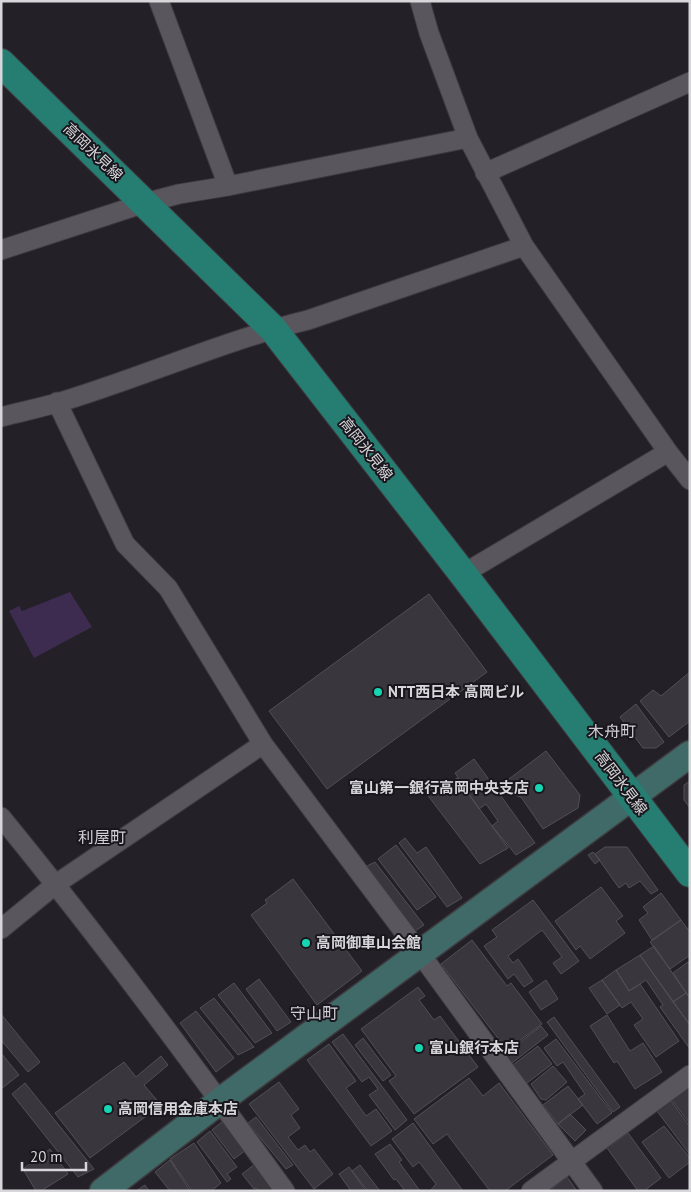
<svg xmlns="http://www.w3.org/2000/svg" width="691" height="1192" font-family="'PT Sans','Noto Sans JP',sans-serif">
  <style>
    .green { fill: #3d2c50 }
    .building { fill: #39363d; stroke: #524f57 }
    .lines { fill: none; stroke-linecap: round; stroke-linejoin: round }
    .street-casing { stroke: #3d3b40; stroke-width: 21 }
    .secondary-casing { stroke: #3d3b40; stroke-width: 29 }
    .primary-casing { stroke: #3d3b40; stroke-width: 30 }
    .street { stroke: #5a565e; stroke-width: 19 }
    .secondary { stroke: #406a68; stroke-width: 26 }
    .primary { stroke: #267e72; stroke-width: 28 }
    .poi-dot { fill: #17d5b2; stroke: #19171d; stroke-width: 2 }
    .labels { text-anchor: middle; stroke-width: 4; stroke-linejoin: round; paint-order: stroke }
    .street-label { font-size: 15px; fill: #d7d6da; stroke: #19171d }
    .poi-label { font-size: 15px; font-weight: bold; fill: #d7d6da; stroke: #19171d; text-anchor: start }
    .neighbourhood-label { font-size: 16px; fill: #d1cdd6; stroke: #19171d }
  </style>
  <rect width="100%" height="100%" fill="#232027"/>
  <path class="green" d="M70 592 92 627 34 658 9 611 19 606 22 611Z"/>
  <path class="building" d="M429 594 487 672 327 789 269 711Z
    M690 672V721L669 737 640 701 653 690 661 696Z
    M636 704 664 742 656 748H643L620 717Z
    M546 751 580 795 578 808 543 829 521 797 514 795 511 791 507 793 501 785Z
    M474 759 535 843 516 855 492 826 498 821 486 804 479 809 455 773Z
    M457 778 508 848 480 864 426 793 445 779 449 784Z
    M690 781V808L684 800V785Z
    M405 838 417 853 426 847 462 898 447 907 399 843Z
    M396 845 436 897 417 910 378 859Z
    M605 847H627L658 890 651 894 640 881 629 888 626 883 619 888 595 854Z
    M593 852 600 860 595 864 588 855Z
    M375 862 424 925 415 931 367 866Z
    M293 879 362 971 317 1005 251 915 267 903 265 900Z
    M601 887 623 916 616 921 625 933 590 959 580 946 576 950 555 921Z
    M661 893 681 920 652 940 639 920 648 913 643 907Z
    M533 900 579 961 561 974 553 963 562 957 542 930 508 956 513 963 518 959 533 981 524 987 514 974 508 979 484 946 497 937 492 930Z
    M681 920 690 932V955L670 969 650 942Z
    M472 940 507 986 511 983 542 1024 507 1050 441 964Z
    M654 946 686 993 673 1002 640 955Z
    M640 955 690 1025V1049L660 1007 663 1005 646 980 629 991 616 970Z
    M688 962 690 965V998L673 973Z
    M616 970 629 991 640 984 679 1041 656 1057 634 1025 643 1019 631 1002 622 1008 602 980Z
    M259 979 291 1022 277 1031 246 989Z
    M546 980 558 999 541 1010 529 992Z
    M602 980 620 1005 607 1014 589 988Z
    M234 983 272 1033 255 1043 218 995Z
    M418 987 425 996 419 1000 434 1020 440 1016 478 1067 414 1114 389 1081 396 1076 361 1029Z
    M686 993 690 998V1025L673 1002Z
    M214 998 254 1047 238 1055 200 1008Z
    M196 1011 234 1058 216 1072 180 1023Z
    M1 1014 40 1062 28 1072 1 1040Z
    M607 1015 630 1051 643 1043 662 1072 635 1089 617 1061 614 1063 590 1026Z
    M554 1017 620 1107 613 1112 547 1022Z
    M541 1026 548 1035 512 1063 505 1054Z
    M343 1034 407 1120 395 1130 369 1095 378 1089 369 1077 362 1082 332 1042Z
    M363 1038 391 1075 383 1081 355 1045Z
    M556 1039 612 1113 597 1124 578 1099 585 1094 563 1062 557 1066 544 1048Z
    M329 1044 356 1081 346 1088 366 1116 376 1109 392 1131 371 1146 307 1060Z
    M538 1046 552 1064 527 1083 513 1065Z
    M1 1053 19 1075 1 1089Z
    M161 1056 168 1065 144 1085 161 1105 90 1158 55 1113 124 1062 136 1077Z
    M553 1066 567 1082 546 1100 541 1099 531 1084Z
    M469 1078 483 1096 499 1083 553 1155 505 1191H490L447 1134 433 1144 414 1119Z
    M279 1082 299 1109 291 1115 300 1128 288 1137 298 1150 305 1145 310 1152 314 1149 333 1174 314 1189 249 1104Z
    M25 1083 94 1169 78 1177 12 1094Z
    M568 1086 583 1105 558 1124 543 1105Z
    M690 1087V1124L672 1100Z
    M671 1101 690 1127V1155L657 1111Z
    M570 1114 586 1130 575 1141 558 1124Z
    M256 1117 293 1165 286 1169 248 1123Z
    M224 1120 246 1150 234 1159 212 1130Z
    M413 1123 463 1191H430L436 1184 419 1162 413 1167 392 1139Z
    M664 1126 690 1158V1162L669 1178 642 1142Z
    M210 1131 237 1167 227 1174 231 1179 227 1182 197 1142Z
    M628 1133 661 1178 644 1191H638L607 1148Z
    M194 1143 221 1183 211 1191H192L170 1159Z
    M390 1144 402 1160 399 1162 420 1191H405L396 1179 394 1180 375 1154Z
    M50 1149 68 1174 41 1191H36L23 1169Z
    M170 1160 190 1191H170L155 1172Z
    M255 1164 275 1191H258L256 1188 254 1189 242 1174Z
    M360 1165 380 1191H368L352 1171Z
    M349 1167 366 1191H351L339 1174Z
    M567 1177 577 1191H549Z
    M145 1185 149 1191H136Z"/>
  <g class="lines">
    <defs>
      <path id="street" d="M159 1 228 186
        M420 1 429 33 468 138 524 246 668 452 690 480
        M485 173 690 82
        M1 250 145 203 179 194 228 186 468 138
        M57 402 125 544 168 588 263 744 419 952 593 1191
        M1 417C20 412 39 408 57 403 141 378 222 341 308 320L524 246
        M463 574 668 452
        M1 817C100 938 193 1064 285 1191
        M1 929 56 884 263 744
        M531 1191 690 1075"/>
      <path id="secondary" d="M103 1191 220 1101 690 754"/>
      <path id="primary" d="M1 63 273 329 463 574 690 873"/>
    </defs>
    <use href="#street" class="street-casing"/>
    <use href="#secondary" class="secondary-casing"/>
    <use href="#primary" class="primary-casing"/>
    <use href="#street" class="street"/>
    <use href="#secondary" class="secondary"/>
    <use href="#primary" class="primary"/>
  </g>
  <g class="poi-dot">
    <circle cx="378" cy="692" r="5"/>
    <circle cx="539" cy="788" r="5"/>
    <circle cx="306" cy="943" r="5"/>
    <circle cx="419" cy="1048" r="5"/>
    <circle cx="108" cy="1109" r="5"/>
  </g>
  <g class="labels">
    <g class="street-label">
      <text transform="translate(93 152) rotate(44)" y="5">高岡氷見線</text>
      <text transform="translate(366 449) rotate(52)" y="5">高岡氷見線</text>
      <text transform="translate(621 783) rotate(53)" y="5">高岡氷見線</text>
    </g>
    <g class="poi-label">
      <text x="388" y="697">NTT西日本 高岡ビル</text>
      <text x="529" y="793" text-anchor="end">富山第一銀行高岡中央支店</text>
      <text x="316" y="948">高岡御車山会館</text>
      <text x="429" y="1053">富山銀行本店</text>
      <text x="118" y="1114">高岡信用金庫本店</text>
    </g>
    <g class="neighbourhood-label">
      <text x="612" y="737">木舟町</text>
      <text x="102" y="843">利屋町</text>
      <text x="314" y="1019">守山町</text>
    </g>
  </g>
  <rect width="691" height="1192" fill="none" stroke="#d7d6da" stroke-width="5"/>
  <path d="M22 1162v8h64v-8" fill="none" stroke="#d7d6da" stroke-width="2.5"/>
  <text x="30" y="1162" font-size="15" fill="#d7d6da" stroke="#19171d" stroke-width="4" paint-order="stroke">20 m</text>
</svg>
